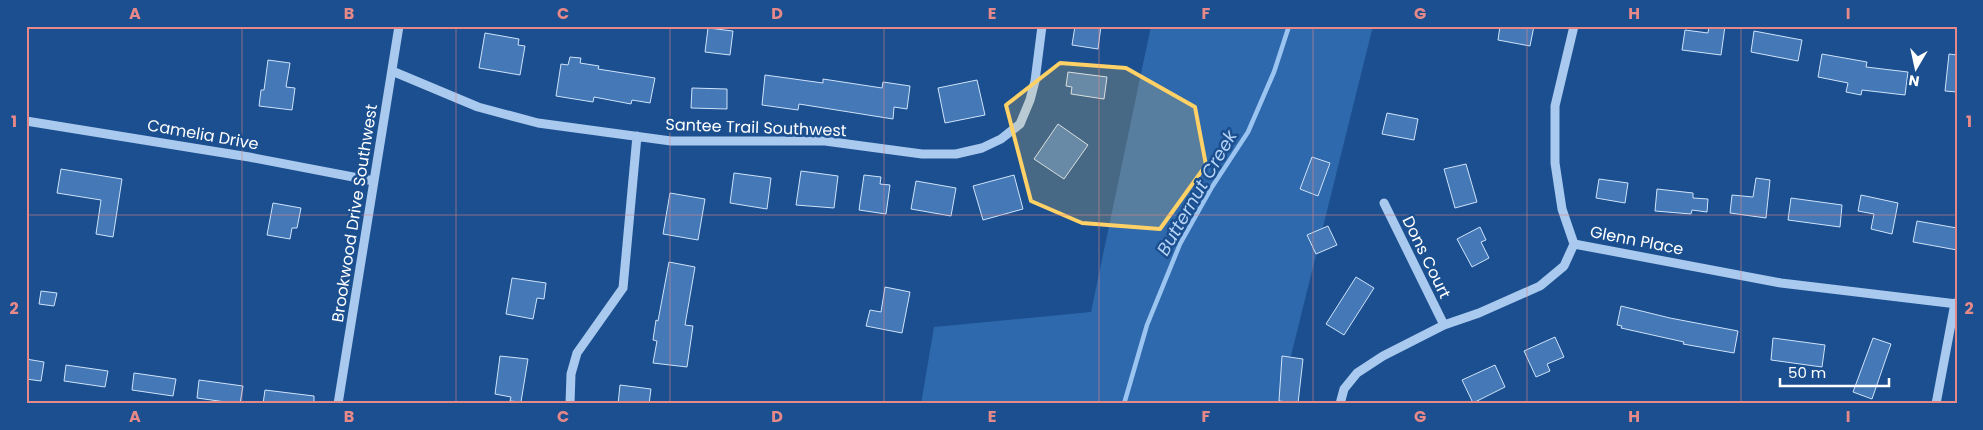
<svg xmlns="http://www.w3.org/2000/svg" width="1983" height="430" font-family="Poppins,sans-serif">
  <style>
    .green { fill: #2e69ad }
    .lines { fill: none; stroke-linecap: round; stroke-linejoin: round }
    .stream { stroke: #9cc4f0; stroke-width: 4.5 }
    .building { fill: #4478b7; stroke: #cfe3fa }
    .minor { stroke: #a9c9ee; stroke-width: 9 }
    .marked { fill: #ffd166; fill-opacity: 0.2; stroke: #ffd166; stroke-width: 4; stroke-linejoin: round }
    .grid { fill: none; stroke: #e88989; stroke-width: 1; stroke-opacity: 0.55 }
    .labels { text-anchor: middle; stroke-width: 5; stroke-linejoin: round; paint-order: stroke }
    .street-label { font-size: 16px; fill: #fff; stroke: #1b4f8f }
    .water-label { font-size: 18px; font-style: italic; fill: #b5d3f5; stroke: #1b4f8f }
    .neatline { fill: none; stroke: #e88989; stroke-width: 2 }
    .grid-label { font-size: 16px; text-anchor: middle; font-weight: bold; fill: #e88989 }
  </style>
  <rect width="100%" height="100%" fill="#1b4f8f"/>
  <path class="green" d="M1151 26H1373L1279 404H921L934 327 1091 312Z"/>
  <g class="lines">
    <path class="stream" d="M1124 404 1147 325 1180 244 1212 187 1248 132 1274 72 1289 26"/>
  </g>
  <path class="building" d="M1075 26H1101L1098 49 1072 45Z
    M1500 26H1534L1530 46 1498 40Z
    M1709 26H1725L1721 55 1682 50 1685 30 1708 33Z
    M708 28 733 31 730 55 705 52Z
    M1754 31 1802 40 1798 61 1751 52Z
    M485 33 519 39 518 45 525 46 520 75 479 68Z
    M1822 54 1867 62 1866 67 1908 72 1905 95 1862 90 1861 95 1846 92 1848 83 1818 77Z
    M1949 54 1957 55V92L1945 91Z
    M570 57 581 58 580 63 599 66 598 69 655 78 650 103 632 100 631 104 594 97 593 102 556 96 561 64 568 65Z
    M268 60 290 63 286 87 295 88 292 110 259 106 261 90H264Z
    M1068 72 1107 77 1104 99 1071 94 1072 87 1066 86Z
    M765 75 823 83V79L882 88 883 82 910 86 907 109 894 107 893 119 799 104 798 110 762 105Z
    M977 80 985 115 945 123 938 88Z
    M692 88 727 89V109L691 108Z
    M1387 113 1418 119 1414 140 1382 134Z
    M1058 124 1088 145 1064 179 1034 159Z
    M1312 157 1330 163 1318 196 1300 189Z
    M1466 164 1477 202 1455 208 1444 169Z
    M61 169 122 179 113 237 96 234 101 200 57 193Z
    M801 171 838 176 834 208 796 205Z
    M734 173 771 178 767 209 730 203Z
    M864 175 881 177 880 184 890 185 886 214 859 210Z
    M1014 175 1023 209 983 220 973 186Z
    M1756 178 1770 180 1766 218 1730 213 1732 195 1753 197Z
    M1599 179 1628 183 1625 203 1596 198Z
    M916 181 956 188 951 216 911 209Z
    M1657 189 1693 193V198L1708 199 1707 212 1692 210 1691 214 1655 211Z
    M670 193 705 199 698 240 663 234Z
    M1861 195 1898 203 1892 234 1871 229 1874 214 1858 211Z
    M1791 198 1842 205 1840 227 1788 220Z
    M273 203 301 208 297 228H292L290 239 267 235Z
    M1917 221 1957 228V250L1913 242Z
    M1328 226 1337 245 1316 254 1307 235Z
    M1480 227 1486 240 1481 242 1489 258 1472 267 1457 239Z
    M669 262 695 267 685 325 693 326 687 367 653 363 657 341 653 340 656 320 658 321Z
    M1356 277 1374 288 1344 335 1326 324Z
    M512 278 546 283 544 299 537 298 533 319 506 314Z
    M885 287 910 292 902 333 866 326 870 310 881 312Z
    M41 291 57 293 54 306 39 304Z
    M1621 306 1670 318 1738 331 1734 353 1683 344 1684 342 1621 328 1622 326 1617 325Z
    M1555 337 1564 357 1547 364 1550 371 1536 377 1524 351Z
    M1773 338 1825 345 1822 367 1771 360Z
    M1873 338 1891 344 1872 399 1853 392Z
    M500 356 528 359 521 402 510 401 511 397 495 394Z
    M1282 356 1303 359 1298 403 1279 401Z
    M26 359 44 362 41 381 26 379Z
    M66 365 108 371 105 387 64 381Z
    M1495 365 1505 387 1473 403 1462 380Z
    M134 373 176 379 173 396 132 390Z
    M199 380 243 386 240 404 197 398Z
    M620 385 651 389 649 404H618Z
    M265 390 314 396V404H263Z"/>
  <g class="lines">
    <path class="minor" d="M1574 26 1555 106V163L1562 209 1574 244
      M392 71 478 107 538 123 671 141H825L922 154H956L982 148 1001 139 1020 124 1030 100 1035 81 1042 26
      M26 121 249 157 374 181
      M1384 203 1444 325
      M1574 244 1781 283 1957 304
      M338 404 399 26
      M570 404 571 374 577 353 623 288 637 136
      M1340 404 1344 389 1357 373 1383 356 1444 325 1479 313 1540 286 1564 266 1574 244
      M1936 404 1955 303"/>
  </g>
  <path class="marked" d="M1060 63 1126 68 1195 107 1206 165 1160 229 1082 223 1031 201 1006 105Z"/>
  <path class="grid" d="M242 26V404M456 26V404M670 26V404M884 26V404M1099 26V404M1313 26V404M1527 26V404M1741 26V404M26 215H1957"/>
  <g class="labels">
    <g class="street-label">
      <text transform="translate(756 127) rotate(2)" y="6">Santee Trail Southwest</text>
      <text transform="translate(203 134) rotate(10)" y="6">Camelia Drive</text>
      <text transform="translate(354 213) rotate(-81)" y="6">Brookwood Drive Southwest</text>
      <text transform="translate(1637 240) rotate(11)" y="6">Glenn Place</text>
      <text transform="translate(1427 257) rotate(64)" y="6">Dons Court</text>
    </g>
    <g class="water-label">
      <text transform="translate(1197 193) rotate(-60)" y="6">Butternut Creek</text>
    </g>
  </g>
  <rect width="1983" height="430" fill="none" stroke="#1b4f8f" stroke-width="55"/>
  <g transform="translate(1916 68) rotate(189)" stroke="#1b4f8f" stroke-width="4" paint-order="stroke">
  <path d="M0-4L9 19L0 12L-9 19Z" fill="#ffffff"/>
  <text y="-8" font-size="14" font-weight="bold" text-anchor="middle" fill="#ffffff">N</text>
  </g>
  <path d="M1780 378v8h109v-8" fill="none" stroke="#ffffff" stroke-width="2.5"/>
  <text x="1788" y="378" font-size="15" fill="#ffffff" stroke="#1b4f8f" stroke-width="4" paint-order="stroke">50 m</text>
  <rect x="28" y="28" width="1928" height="374" class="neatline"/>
  <g class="grid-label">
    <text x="135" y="19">A</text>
    <text x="349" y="19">B</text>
    <text x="563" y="19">C</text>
    <text x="777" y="19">D</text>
    <text x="992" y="19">E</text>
    <text x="1206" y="19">F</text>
    <text x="1420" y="19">G</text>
    <text x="1634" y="19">H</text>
    <text x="1848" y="19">I</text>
    <text x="14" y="127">1</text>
    <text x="1969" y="127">1</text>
    <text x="14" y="314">2</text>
    <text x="1969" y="314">2</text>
    <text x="135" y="422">A</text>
    <text x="349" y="422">B</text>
    <text x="563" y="422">C</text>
    <text x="777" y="422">D</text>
    <text x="992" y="422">E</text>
    <text x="1206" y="422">F</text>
    <text x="1420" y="422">G</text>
    <text x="1634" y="422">H</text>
    <text x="1848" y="422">I</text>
  </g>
</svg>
